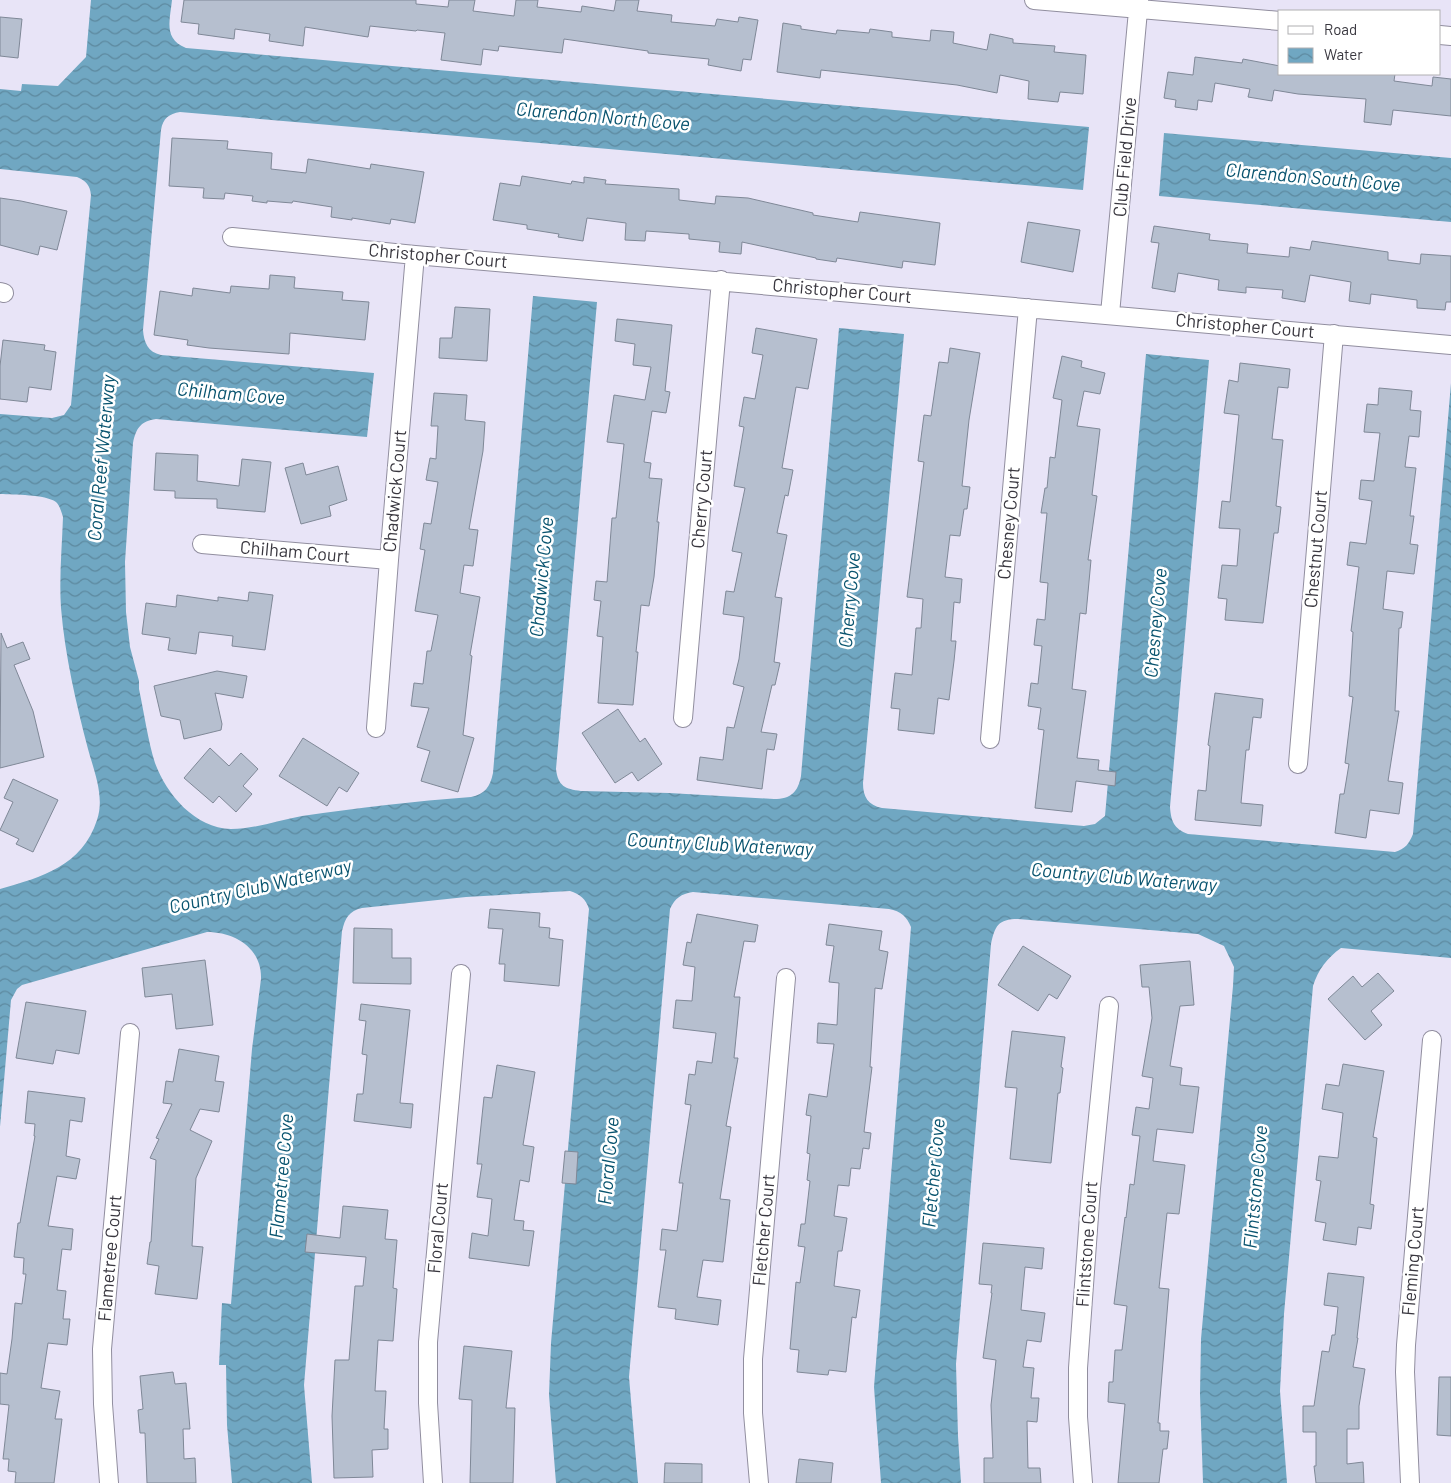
<svg xmlns="http://www.w3.org/2000/svg" width="1451" height="1483" font-family="Barlow,sans-serif">
  <style>
    .water { fill: url(#water-waves) }
    .building { fill: #b6bfcf; stroke: #7f8897 }
    .lines { fill: none; stroke-linecap: round; stroke-linejoin: round }
    .street-casing { stroke: #918e9f; stroke-width: 20 }
    .street { stroke: #fff; stroke-width: 18 }
    .labels { text-anchor: middle; stroke-width: 5; stroke-linejoin: round; paint-order: stroke }
    .street-label { font-size: 18px; fill: #39373f; stroke: #fff }
    .water-label { font-size: 19px; font-style: italic; fill: #09546f; stroke: #fff }
  </style>
  <defs>
    <pattern id="water-waves" width="16" height="10" patternUnits="userSpaceOnUse" patternTransform="scale(1.25)"><rect width="16" height="10" fill="#70a7c2"/><path d="M0 5q4-4 8 0t8 0" fill="none" stroke="#5d899f"/></pattern>
  </defs>
  <rect width="100%" height="100%" fill="#e8e4f7"/>
  <path class="water" d="M91 0H172C170 20 163 39 186 48L1089 127 1083 190 180 112C169 114 163 118 161 130L143 330C144 343 148 352 161 355L374 373 367 437 156 419C141 421 136 428 133 443L125 562 126 612 130 647 139 681V689C144 712 148 741 155 763 167 795 195 828 231 829 255 829 279 820 302 816 358 808 415 801 471 797 485 794 490 787 493 773L533 296 597 302 556 769C558 786 565 789 581 791L669 793 774 799C791 799 798 792 801 776L839 328 904 334 863 783C863 797 868 805 882 808L1084 826 1095 824 1105 816 1146 354 1209 360 1170 807C1171 821 1174 829 1188 834L1395 852C1405 849 1409 844 1413 834L1451 383V958L1341 948C1327 958 1318 970 1313 986L1284 1314 1280 1391 1287 1483H1203L1200 1394 1201 1339 1233 986 1234 967 1224 946 1198 934 1018 919C998 919 995 926 991 944L956 1364 958 1436 961 1483H881L874 1387 911 927C907 917 901 911 889 909L693 892C681 894 675 898 670 909L629 1377 638 1483H556L549 1395 551 1343 589 909C586 899 580 894 570 891L466 897 362 908C349 911 345 918 342 931L304 1385 312 1483H232L227 1425 226 1365H219L222 1303 231 1304 252 1049 261 979C262 948 235 932 207 932L22 985 17 989 11 1000 0 1127V889C42 877 82 866 97 820 105 797 94 771 88 749 76 703 65 656 61 608 59 578 62 547 63 517 61 511 60 506 56 502 45 494 14 495 0 494V414L52 418 64 415 71 405 91 195C90 185 86 181 77 177L0 169V89L21 91 22 84 58 86 86 57Z
    M1164 133 1451 158V222L1159 196Z"/>
  <path class="building" d="M184 0H416V4L448 7 449 0H475L473 11 514 16 516 0H538L537 7 581 12 582 6 614 11 616 0H639L637 11 672 15 671 22 715 26 717 19 738 22 739 17 758 20 751 60 743 59 741 71 708 65 709 59 648 53V51L564 39 562 53 499 46 498 51 483 49 481 65 441 60 445 33 417 30 416 31 370 26 368 37 305 27 303 46 269 41 270 34 235 29 234 39 198 34 199 24 181 22Z
    M0 17 22 19 18 58 0 56Z
    M783 23 801 26V29L836 34 837 30 869 33 870 29 892 32V37L930 41 931 30 954 32 953 43 987 50 990 34 1013 39V43L1055 46 1054 52 1086 55 1083 94 1060 92 1058 102 1028 99 1029 81 1000 75 997 93 957 85 821 70 820 78 777 72Z
    M1195 57 1242 63 1243 59 1280 66V74H1395L1394 81 1432 86 1433 77 1451 79V116L1393 110 1391 125 1364 122 1366 99 1298 94 1274 90 1272 101 1248 97 1250 89 1215 83 1212 102 1198 100 1197 110 1175 107 1176 100 1164 98 1168 72 1193 75Z
    M172 138 228 141 227 149 272 153 271 169 306 173 308 159 370 169 371 164 424 172 415 223 391 219 390 224 352 218V220L331 217 332 207 293 201 292 203 267 201V203L252 201 253 196 225 193 224 199 203 198 204 188 169 186Z
    M522 176 571 184 572 181 584 183V177L606 180 605 184 679 189V200L715 204 716 196 748 198 813 213V215L858 222 860 212 940 223 935 265 903 261 902 268 837 258 836 262 816 259V258L742 242 741 254 719 252 720 242 689 239V234L646 231 645 241 625 240 626 223 587 218 583 241 558 237 559 234 527 229V225L493 220 500 183 520 186Z
    M0 198 21 201 67 211 57 250 40 246 38 255 0 245Z
    M1028 222 1080 230 1073 272 1021 262Z
    M1154 226 1210 234 1209 240 1248 244 1247 253 1289 257 1290 247 1310 250 1312 241 1388 252V260L1420 264 1421 254 1451 256V302H1446L1445 310 1417 308V300L1371 294 1370 304 1349 301 1351 282 1310 275 1305 302 1282 298 1283 290 1246 287V293L1218 290 1219 280 1178 273 1175 292 1152 288 1159 243 1151 242Z
    M270 275 295 277 294 288 343 292 342 300 369 302 365 340 290 333 289 354 209 348 187 345 188 340 154 335 160 291 192 296 193 288 230 293 231 286 269 289Z
    M455 307 490 309 487 361 439 358 440 338H452Z
    M617 319 672 325 665 391 670 392 666 413 652 411 644 462 651 463 649 478 662 479 657 522H659L654 577 649 606 641 605 636 652H638L633 705 598 703 603 637 597 636 601 601 594 600 596 581 607 582 612 518H616L624 444 607 442 614 395 645 400 651 367 633 365 635 344 615 341Z
    M756 328 817 339 808 389 796 387 782 468 793 470 788 496 785 495 777 533 787 535 775 597 782 598 774 662 780 663 775 685H772L761 732 777 734 774 750 767 749 762 789 697 780 700 757 723 760 727 727 734 728 744 687 733 684 739 659 744 617 723 614 726 591 734 592 742 553 732 551 745 488 734 486 744 427 739 426 744 397 755 399 763 355 752 353Z
    M3 340 45 345 44 350 56 352 51 390 29 387 27 402 0 399V366Z
    M950 348 980 353 969 420 962 486 970 487 967 509H964L960 536 950 535 945 577 962 579 960 603 954 602 951 641H956L954 661 949 700 938 698 934 734 898 730 900 709 891 708 895 673 912 675 916 628H921L923 599 907 597 924 462 918 461 924 415 931 416 939 362 948 363Z
    M1062 356 1082 361 1081 367 1105 373 1100 394 1084 391 1077 426 1100 429 1092 495 1097 496 1088 560H1091L1086 614 1080 613 1072 689 1086 691 1077 758 1099 760 1098 770 1116 772 1115 786 1076 781 1072 812 1035 808 1044 730 1038 729 1041 708 1028 706 1031 683 1038 684 1042 646 1034 645 1037 619 1045 620 1048 583 1040 582 1047 513H1041L1045 488H1047L1050 457 1055 458 1062 400 1053 398Z
    M1240 363 1290 369 1288 388 1278 387 1272 439 1283 440 1276 506 1281 507 1278 533H1274L1263 623 1225 620 1227 599 1218 598 1222 565 1237 566 1240 529 1219 528 1222 501 1230 502 1239 415 1224 413 1229 380 1238 382Z
    M1379 388 1412 391 1410 410 1421 411 1419 437 1409 436 1405 467 1416 468 1410 516H1414L1410 544 1418 545 1414 574 1387 571 1383 609 1403 612 1401 628H1399L1395 711H1399L1388 781 1403 783 1399 814 1370 810 1366 838 1335 833 1340 794H1344L1349 764 1345 763 1353 697 1349 696 1353 632 1351 631 1359 567 1347 565 1350 542 1366 544 1372 501 1359 499 1361 480 1374 481 1380 433 1364 432 1367 404 1378 405Z
    M434 393 467 395 465 420 485 422 483 451 469 529 478 530 473 566 464 565 460 593 480 597 470 655 472 656 463 735 474 738 458 792 421 781 430 751 417 747 429 708 411 706 414 683 423 684 427 651H431L438 615 415 611 425 550 420 549 424 523 431 524 438 482 426 480 430 458 436 459 438 426H431Z
    M156 453 198 455 197 481 239 486 242 459 271 462 265 512 217 508V499L175 498V491L154 490Z
    M303 463 306 475 338 466 347 500 329 506 331 516 301 524 285 468Z
    M249 592 273 595 265 650 232 646 233 636 199 632 196 654 168 650 170 638 142 634 146 603 176 607 177 595 218 601V597L248 601Z
    M1 633 7 648 23 642 30 659 14 665 33 711 44 757 0 768Z
    M217 671 247 676 243 698 215 693 222 724 221 730 184 739 180 720 161 716 154 686Z
    M1215 693 1263 699 1261 718 1253 717 1249 750H1246L1241 803 1263 805 1261 826 1195 820 1198 790 1206 791 1210 746 1208 745Z
    M618 709 640 742 645 738 662 764 638 781 632 772 615 783 582 733Z
    M303 738 359 773 347 792 339 787 327 806 279 776Z
    M210 748 229 766 241 753 258 769 243 786 252 794 236 812 219 796 213 803 184 778Z
    M13 779 58 800 33 852 16 844 19 839 0 830 13 802 4 798Z
    M490 909 540 913 539 927 550 928 549 938 563 940 559 986 504 981 505 964H499L503 929 488 928Z
    M697 914 758 925 755 942 744 941 734 997H740L734 1058H738L726 1126 731 1127 720 1199 730 1200 723 1262 703 1260 697 1297 721 1300 718 1325 675 1319 676 1309 658 1307 666 1250H660L662 1229 677 1231 683 1183H679L691 1105 685 1104 689 1074 695 1075 697 1061 712 1063 716 1033 673 1028 676 1000 692 1001 695 967 683 965 687 942 691 943Z
    M829 924 882 931 879 950 888 952 882 989 875 988 870 1067H872L864 1132 871 1133 869 1149 863 1148 860 1169 851 1168 849 1186 838 1185 834 1216 847 1218 842 1251H838L834 1286 860 1290 856 1318 852 1317 846 1372 829 1370 828 1375 797 1372 799 1350 790 1349 796 1282 800 1283 805 1247 798 1246 801 1224H805L810 1181 807 1180 810 1154 807 1153 811 1116 806 1115 809 1094 827 1097 834 1044 817 1043 818 1023 837 1025 839 983 829 982 834 946 826 945Z
    M354 928 392 929V958H411V984L353 983Z
    M1023 946 1071 976 1057 999 1049 994 1038 1011 998 985Z
    M205 960 213 1025 176 1029 172 994 145 997 142 968Z
    M1190 961 1194 1005 1180 1006 1170 1066 1182 1068 1180 1085 1199 1087 1193 1133 1157 1129 1153 1161 1185 1165 1179 1214 1167 1213 1159 1288 1169 1289 1158 1423H1160V1431H1169L1167 1449H1163L1159 1483H1118L1125 1404 1108 1402 1109 1382H1113L1115 1350H1122L1127 1306 1114 1304 1125 1217 1126 1218 1130 1184 1134 1185 1140 1136 1132 1135 1136 1107 1149 1109 1153 1078 1142 1076 1152 1018 1149 987H1142L1140 965Z
    M1378 973 1394 991 1371 1011 1382 1025 1365 1040 1328 999 1353 976 1362 987Z
    M26 1002 86 1011 79 1054 56 1050 53 1064 16 1058Z
    M361 1004 410 1010 400 1103 413 1104 411 1128 354 1121 357 1094H363L367 1055 362 1054 366 1021 359 1020Z
    M1012 1031 1065 1037 1061 1067 1063 1068 1060 1093H1058L1051 1163 1010 1159 1017 1088 1005 1087Z
    M179 1049 219 1056 215 1081 224 1082 219 1112 200 1109 190 1130 212 1141 196 1178 192 1246 203 1247 197 1299 155 1294 159 1266 147 1264 150 1242H151L156 1160 150 1158 159 1139 156 1138 172 1104 163 1103 166 1081 173 1082Z
    M1343 1064 1384 1071 1373 1137 1377 1138 1370 1204 1374 1205 1371 1229 1358 1227 1356 1245 1323 1240 1326 1223 1315 1221 1321 1181 1316 1180 1319 1156 1338 1158 1343 1113 1322 1109 1326 1084 1339 1086Z
    M497 1065 535 1072 523 1145 534 1147 529 1182 520 1180 514 1220 524 1221 523 1230 534 1231 529 1266 469 1258 472 1233 488 1236 492 1199 477 1197 482 1164H477L484 1097 492 1098Z
    M28 1091 85 1098 82 1122 70 1120 66 1156 80 1159 76 1179 57 1176 48 1226 73 1229 71 1250 62 1249 57 1290 66 1291 63 1319H70L67 1345 48 1343 41 1388 60 1391 55 1419H62L54 1483H15L16 1472 8 1471 9 1459H3L9 1405 0 1404V1373L7 1374 12 1339 15 1303 22 1304 26 1274H23L24 1258 14 1257 18 1223H20L35 1136H34L35 1124 25 1123Z
    M565 1151 578 1152 576 1184 562 1183Z
    M343 1206 388 1210 385 1239 397 1240 393 1288 397 1289 393 1341 378 1340 375 1391H386L384 1429H388V1449L372 1450 373 1477 334 1478 332 1416 335 1360H349L355 1286H363L366 1257 305 1252 307 1234 340 1238Z
    M983 1243 1044 1248 1042 1269 1025 1267 1021 1310 1045 1313 1041 1342 1027 1340 1023 1367 1034 1368 1031 1398H1039L1037 1422 1027 1421 1028 1468H1040L1041 1483H984V1458H993L991 1405 996 1360 983 1358 992 1293H991L992 1285 979 1284Z
    M1328 1273 1364 1277 1357 1338H1358L1353 1367 1365 1369 1359 1406V1429H1347V1464L1363 1462 1364 1483H1316L1314 1466H1316V1432H1303V1406H1314L1322 1351 1329 1352 1332 1335H1335L1338 1307 1324 1305Z
    M464 1346 512 1351 506 1408H515L513 1483H470L472 1400 459 1399Z
    M173 1372 175 1384 186 1383 190 1429H183L184 1459 195 1458 196 1483H147L145 1433H140L138 1410 143 1409 140 1376Z
    M1439 1377H1451V1436L1437 1435Z
    M799 1459 833 1463 831 1483H796Z
    M665 1463 702 1464V1483H664Z"/>
  <g class="lines">
    <defs>
      <path id="street" d="M1034 0 1280 21
        M1440 35 1451 36
        M232 237 415 255 1451 345
        M0 292 4 293
        M1110 314 1139 0
        M202 544 389 560
        M683 718 721 280
        M376 728 389 560 415 255
        M990 739 1028 308
        M1298 764 1334 334
        M109 1483 103 1404 102 1349 130 1033
        M433 1483 428 1403V1342L461 974
        M759 1483 753 1413V1359L786 978
        M1083 1483 1078 1417V1368L1091 1188 1109 1006
        M1410 1483 1405 1372 1406 1345 1432 1040"/>
    </defs>
    <use href="#street" class="street-casing"/>
    <use href="#street" class="street"/>
  </g>
  <g class="labels">
    <g class="street-label">
      <text transform="translate(1125 157) rotate(-85)" y="6">Club Field Drive</text>
      <text transform="translate(438 256) rotate(5)" y="6">Christopher Court</text>
      <text transform="translate(842 291) rotate(5)" y="6">Christopher Court</text>
      <text transform="translate(1245 326) rotate(5)" y="6">Christopher Court</text>
      <text transform="translate(395 491) rotate(-85)" y="6">Chadwick Court</text>
      <text transform="translate(702 499) rotate(-85)" y="6">Cherry Court</text>
      <text transform="translate(1009 523) rotate(-85)" y="6">Chesney Court</text>
      <text transform="translate(1316 549) rotate(-85)" y="6">Chestnut Court</text>
      <text transform="translate(295 552) rotate(5)" y="6">Chilham Court</text>
      <text transform="translate(438 1228) rotate(-85)" y="6">Floral Court</text>
      <text transform="translate(764 1230) rotate(-85)" y="6">Fletcher Court</text>
      <text transform="translate(1087 1244) rotate(-86)" y="6">Flintstone Court</text>
      <text transform="translate(110 1258) rotate(-85)" y="6">Flametree Court</text>
      <text transform="translate(1413 1261) rotate(-85)" y="6">Fleming Court</text>
    </g>
    <g class="water-label">
      <text transform="translate(603 116) rotate(5)" y="7">Clarendon North Cove</text>
      <text transform="translate(1313 177) rotate(5)" y="7">Clarendon South Cove</text>
      <text transform="translate(231 393) rotate(5)" y="7">Chilham Cove</text>
      <text transform="translate(101 458) rotate(-85)" y="7">Coral Reef Waterway</text>
      <text transform="translate(541 577) rotate(-85)" y="7">Chadwick Cove</text>
      <text transform="translate(849 600) rotate(-85)" y="7">Cherry Cove</text>
      <text transform="translate(1155 623) rotate(-85)" y="7">Chesney Cove</text>
      <text transform="translate(720 844) rotate(3)" y="7">Country Club Waterway</text>
      <text transform="translate(1124 877) rotate(5)" y="7">Country Club Waterway</text>
      <text transform="translate(260 886) rotate(-13)" y="7">Country Club Waterway</text>
      <text transform="translate(608 1161) rotate(-85)" y="7">Floral Cove</text>
      <text transform="translate(933 1173) rotate(-85)" y="7">Fletcher Cove</text>
      <text transform="translate(281 1176) rotate(-85)" y="7">Flametree Cove</text>
      <text transform="translate(1255 1187) rotate(-85)" y="7">Flintstone Cove</text>
    </g>
  </g>
  <rect x="1278" y="10" width="162" height="65" fill="#ffffff" stroke="#b0afb2"/>
  <rect x="1288" y="26" width="25" height="8" fill="#ffffff" stroke="#b0afb2"/>
  <text x="1324" y="35" font-size="15" fill="#39373f">Road</text>
  <rect x="1288" y="48" width="25" height="15" fill="url(#water-waves)" stroke="#b0afb2"/>
  <text x="1324" y="60" font-size="15" fill="#39373f">Water</text>
</svg>
